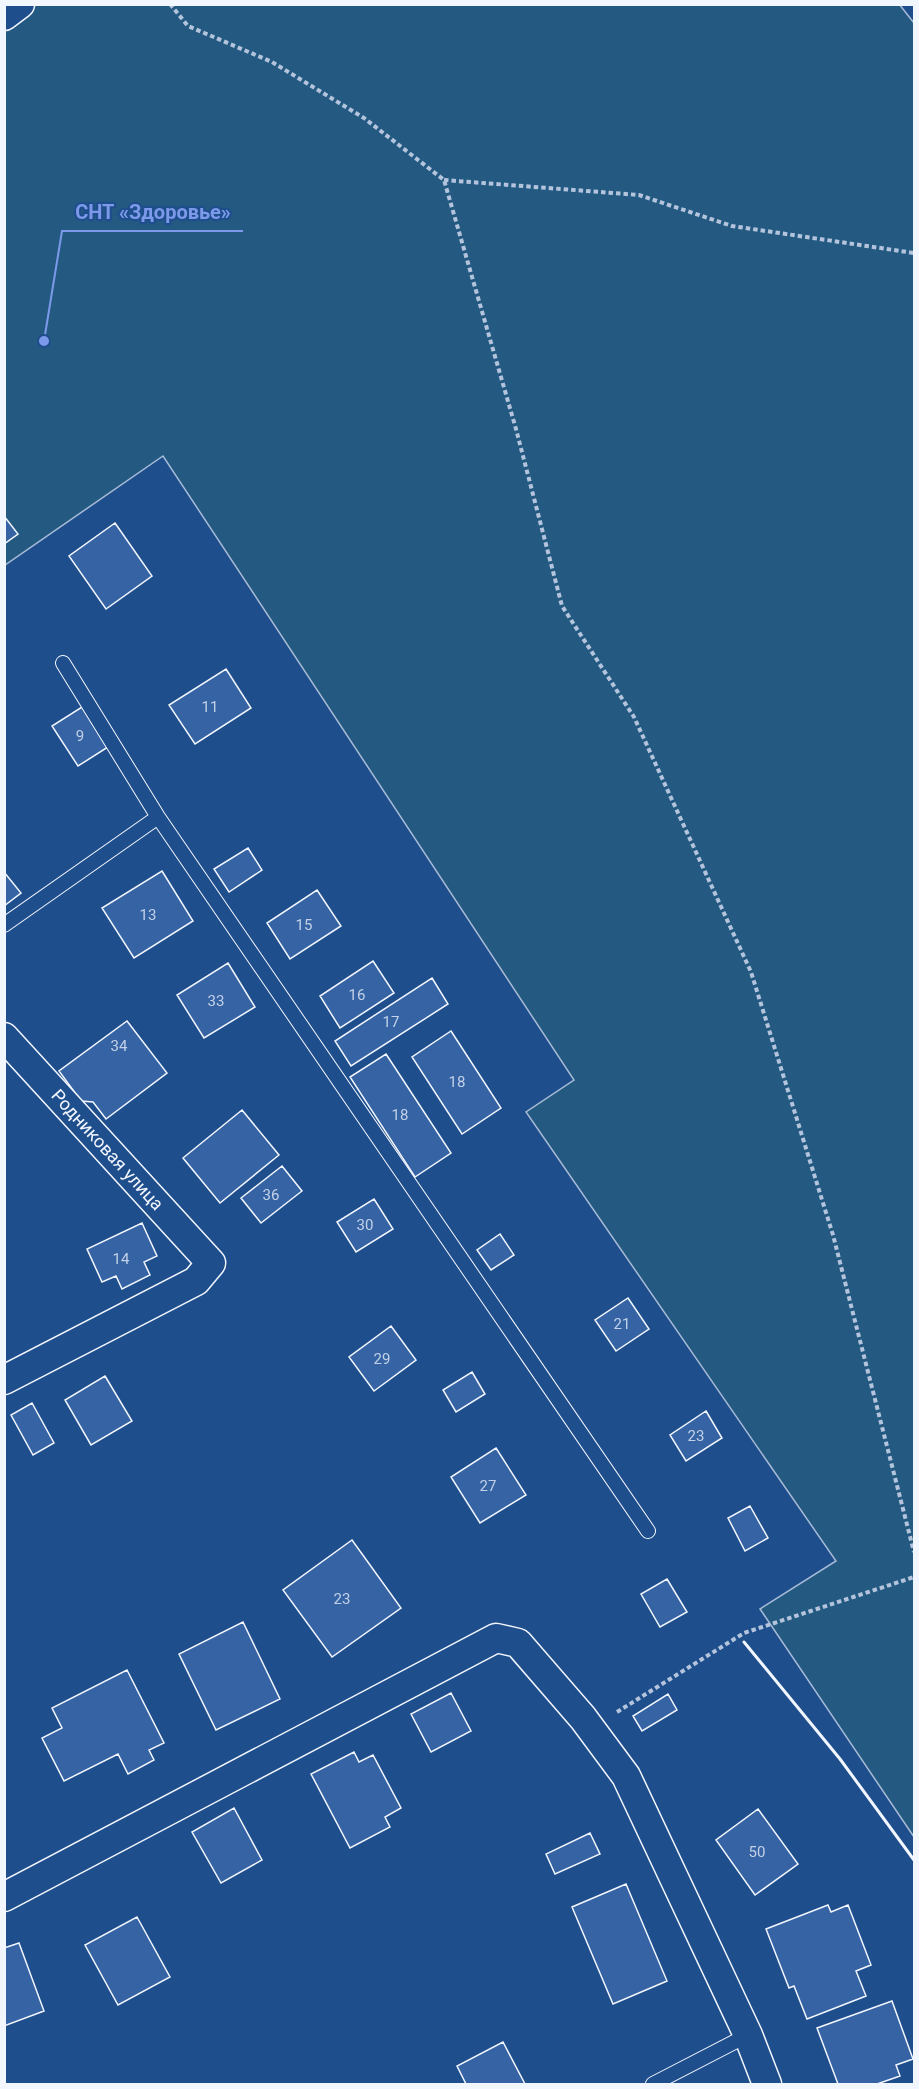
<svg xmlns="http://www.w3.org/2000/svg" width="919" height="2089" font-family="Roboto,sans-serif">
  <style>
    .green { fill: #245a82; stroke: #a8bbd7; stroke-width: 1.5 }
    .building { fill: #3563a3; stroke: #f2f6ff; stroke-width: 1.5 }
    .lines { fill: none; stroke-linecap: round; stroke-linejoin: round }
    .lane-casing { stroke: #f2f6ff; stroke-width: 16 }
    .street-casing { stroke: #f2f6ff; stroke-width: 31 }
    .path { stroke: #b3c4dc; stroke-width: 4; stroke-dasharray: 4.5 3; stroke-linecap: butt }
    .lane { stroke: #1f4e8c; stroke-width: 14 }
    .street { stroke: #1f4e8c; stroke-width: 28 }
    .wall { stroke: #f2f6ff; stroke-width: 3 }
    .labels { text-anchor: middle; stroke-width: 4.5; stroke-linejoin: round; paint-order: stroke }
    .number-label { font-size: 15px; fill: #c3d1e8 }
    .street-label { font-size: 18px; fill: #f2f6ff; stroke: #1f4e8c }
    .leader { fill: none; stroke: #7d9aea; stroke-width: 2 }
    .callout-dot { fill: #7d9aea; stroke: #1f4e8c; stroke-width: 2 }
    .callout-label { font-size: 20px; text-anchor: middle; font-weight: bold; fill: #7d9aea; stroke: #1f4e8c; stroke-width: 4.5; stroke-linejoin: round; paint-order: stroke }
  </style>
  <rect width="100%" height="100%" fill="#1f4e8c"/>
  <path class="green" d="M899 4 914 23V1837L760 1609 836 1561 526 1112 574 1080 163 456 5 565V5Z"/>
  <path class="building" d="M4 516 18 534 4 544Z
    M115 523 152 576 106 609 69 556Z
    M226 669 251 708 195 744 169 705Z
    M82 707 108 747 78 766 52 726Z
    M248 848 262 870 229 892 214 869Z
    M162 871 193 921 134 958 102 908Z
    M4 872 21 893 4 906Z
    M317 890 341 926 290 959 267 923Z
    M373 961 394 993 340 1028 320 996Z
    M228 963 255 1007 204 1038 177 995Z
    M432 978 448 1004 351 1066 335 1041Z
    M127 1021 167 1073 106 1119 93 1102 81 1101 59 1071Z
    M451 1031 501 1108 462 1134 412 1057Z
    M386 1054 451 1153 415 1177 350 1077Z
    M242 1110 279 1155 220 1203 183 1158Z
    M282 1166 302 1191 261 1223 241 1198Z
    M374 1199 393 1229 356 1252 337 1222Z
    M142 1223 157 1256 144 1262 150 1275 122 1289 116 1276 102 1282 87 1249Z
    M500 1234 514 1255 491 1270 477 1250Z
    M628 1298 649 1329 616 1351 595 1320Z
    M391 1326 416 1360 374 1391 349 1357Z
    M472 1372 485 1394 456 1412 443 1390Z
    M105 1376 132 1421 91 1445 65 1400Z
    M32 1403 54 1443 33 1455 11 1415Z
    M706 1411 722 1438 686 1461 670 1435Z
    M496 1448 526 1495 480 1523 451 1477Z
    M750 1506 768 1538 745 1551 728 1518Z
    M352 1540 401 1608 332 1657 283 1590Z
    M667 1579 687 1612 660 1627 641 1594Z
    M243 1622 280 1699 216 1730 179 1654Z
    M127 1670 164 1743 149 1750 154 1760 128 1774 118 1754 64 1781 42 1738 62 1728 52 1708Z
    M451 1693 471 1731 431 1752 411 1714Z
    M668 1694 677 1710 642 1731 633 1716Z
    M354 1752 359 1762 373 1755 401 1808 385 1817 390 1827 350 1848 311 1774Z
    M234 1808 262 1860 221 1883 192 1832Z
    M758 1809 798 1864 755 1895 716 1840Z
    M590 1833 600 1854 555 1874 546 1854Z
    M626 1884 667 1981 613 2004 572 1907Z
    M828 1905 831 1912 848 1905 871 1965 856 1971 866 1996 807 2019 794 1986 789 1988 766 1929Z
    M137 1917 170 1977 118 2005 85 1945Z
    M19 1943 44 2011 4 2026V1948Z
    M892 2001 913 2059 896 2065 900 2076 877 2084H838L817 2028Z
    M503 2042 525 2084H466L457 2066Z"/>
  <g class="lines">
    <defs>
      <path id="lane" d="M63 663 158 817 648 1531
        M4 925 158 817
        M653 2084 748 2035"/>
      <g id="street">
        <path d="M4 16 20 4"/>
        <path id="s1" d="M4 1037 211 1263 196 1281 4 1380"/>
        <path d="M4 1897 496 1638 518 1643 583 1718 626 1776 748 2035 767 2084"/>
      </g>
    </defs>
    <use href="#lane" class="lane-casing"/>
    <use href="#street" class="street-casing"/>
    <path class="path" d="M170 4 188 26 272 62 364 118 444 180 516 429 562 606 634 717 751 972 833 1235 914 1552
      M444 180 639 195 732 226 914 253
      M617 1712 744 1633 914 1577"/>
    <use href="#lane" class="lane"/>
    <use href="#street" class="street"/>
    <path class="wall" d="M744 1642 840 1759 914 1860"/>
  </g>
  <g class="labels">
    <g class="number-label">
      <text x="210" y="712">11</text>
      <text x="80" y="741">9</text>
      <text x="148" y="920">13</text>
      <text x="304" y="930">15</text>
      <text x="357" y="1000">16</text>
      <text x="216" y="1006">33</text>
      <text x="391" y="1027">17</text>
      <text x="119" y="1051">34</text>
      <text x="457" y="1087">18</text>
      <text x="400" y="1120">18</text>
      <text x="271" y="1200">36</text>
      <text x="365" y="1230">30</text>
      <text x="121" y="1264">14</text>
      <text x="622" y="1329">21</text>
      <text x="382" y="1364">29</text>
      <text x="696" y="1441">23</text>
      <text x="488" y="1491">27</text>
      <text x="342" y="1604">23</text>
      <text x="757" y="1857">50</text>
    </g>
    <g class="street-label">
      <text dy="6" stroke="none"><textPath href="#s1" startOffset="153">Родниковая улица</textPath></text>
    </g>
  </g>
  <path class="leader" d="M44 341L62 231H243"/>
  <circle class="callout-dot" cx="44" cy="341" r="6"/>
  <g class="callout-label">
    <text x="153" y="219">СНТ «Здоровье»</text>
  </g>
  <rect width="919" height="2089" fill="none" stroke="#f2f6ff" stroke-width="12"/>
</svg>
